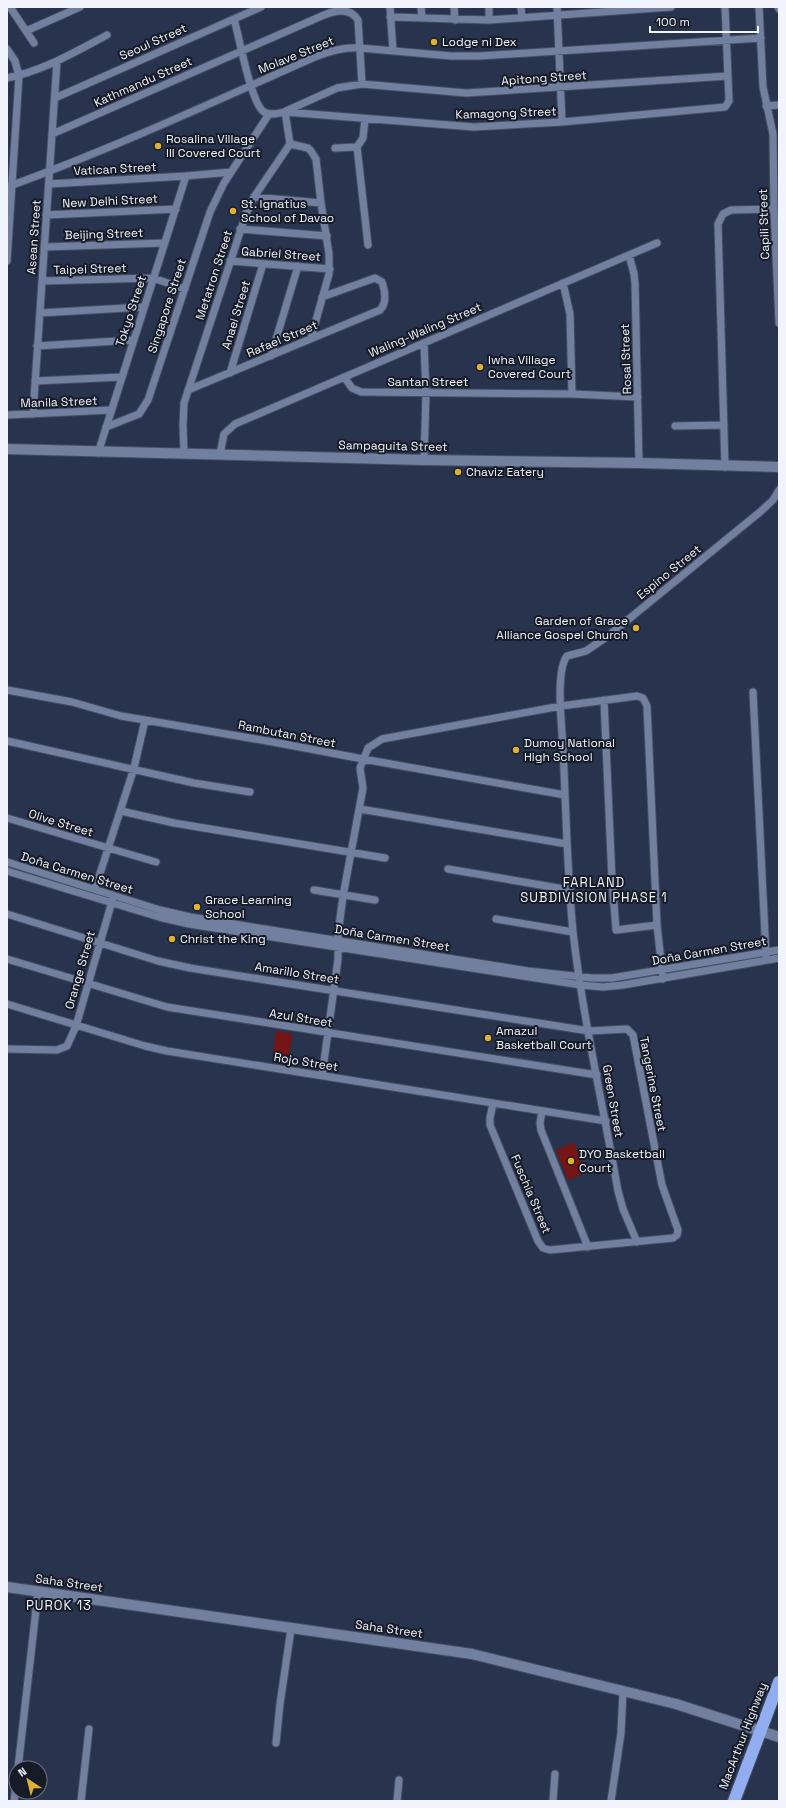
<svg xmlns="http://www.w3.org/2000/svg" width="786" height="1808" font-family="'Space Grotesk',sans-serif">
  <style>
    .green { fill: #751515 }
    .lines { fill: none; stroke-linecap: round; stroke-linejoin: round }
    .street-casing { stroke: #464e63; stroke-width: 9 }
    .secondary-casing { stroke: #464e63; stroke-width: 12 }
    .highway-casing { stroke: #464e63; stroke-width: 14 }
    .street { stroke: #72809f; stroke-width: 7 }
    .secondary { stroke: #72809f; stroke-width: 10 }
    .highway { stroke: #92aef1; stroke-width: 12 }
    .poi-dot { fill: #dfb034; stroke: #161b28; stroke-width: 1.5 }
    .labels { text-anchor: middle; stroke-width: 4; stroke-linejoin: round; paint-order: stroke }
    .street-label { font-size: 12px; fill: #f1f4fc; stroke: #161b28 }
    .poi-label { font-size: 12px; fill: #f1f4fc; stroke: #161b28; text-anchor: start }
    .neighbourhood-label { font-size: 13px; letter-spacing: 1px; fill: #f1f4fc; stroke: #161b28 }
  </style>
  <rect width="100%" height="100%" fill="#28334e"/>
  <path class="green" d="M276 1031 292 1034 289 1056 273 1053Z
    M574 1142 586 1173 568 1180 556 1150Z"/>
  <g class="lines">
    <defs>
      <path id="street" d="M10 7 34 43
        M390 7 393 51
        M421 7 422 18
        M454 7 455 20
        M489 7V20
        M521 7 522 18
        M557 7 562 122
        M759 7 763 87 773 134 774 209 779 323
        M778 7 779 9
        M390 17 489 20 671 7
        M234 19C239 36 251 104 264 112 270 116 278 113 285 112L474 127 562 122 725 107 729 101 725 7
        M26 31 80 7
        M7 49 15 61 19 76 7 261
        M7 78C43 71 75 52 107 35
        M55 98 261 7
        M766 106 779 105
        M286 111 337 88 362 84 466 93 728 76
        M365 119 363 138 357 147 368 245
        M52 134 324 15C336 10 350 7 358 20L362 84
        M290 144 308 148 311 151 316 159 321 203 329 254V274L311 338
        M335 148 357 147
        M49 184 186 176 231 172
        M7 187C112 149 213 102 315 57 330 51 344 47 360 48L451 56H480L761 38
        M254 197 321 203
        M46 215 176 209
        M240 229 327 236
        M44 247 165 243
        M629 255 634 274 635 283 639 463
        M230 261 330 269
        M42 281 153 278 185 289
        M563 283 570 314 572 394
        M40 313 144 307
        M37 346 133 340
        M271 356 298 266
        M230 373 263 264
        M344 377 352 388 361 392 572 394 638 397
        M35 381 122 377
        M188 390 380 310C387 303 385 291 382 282L375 278 322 297
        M33 414 57 61
        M7 415 111 410
        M675 426 724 425
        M106 427 139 414 148 400 210 212 224 183 269 114
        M98 453 186 176
        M184 454 183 425 184 403 246 214 254 197 290 144 285 112
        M220 454 224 434 235 424 657 243
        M424 460 426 393 424 343
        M725 467 718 224 723 214 731 210 774 209
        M7 690 72 702 121 716 145 720 273 742 363 759 565 795
        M753 692 766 955
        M604 700 612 880 616 930 657 925
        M7 741 194 783 250 792
        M360 809 567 844
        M121 811 174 823 385 858
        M7 818 156 862
        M7 862 160 910 190 917 528 971 592 978H612L779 950
        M448 869 570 890
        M7 871 159 917 189 924 581 985 603 987 623 985 779 958
        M95 889 134 768 145 720
        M314 890 375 900
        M7 914 158 961 190 968 589 1031 627 1029 633 1035 662 1185 678 1230 677 1235 673 1238 550 1250 543 1248 538 1241 490 1125V1118L493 1103
        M496 919 573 932
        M7 959 167 1007 597 1075
        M7 1004 145 1046 167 1051 606 1121
        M7 1049 57 1050 67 1046 76 1026 113 898
        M322 1076 338 959V934L343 896 363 788 360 768 368 748 382 739 561 706 637 696 643 698 647 706 657 925 663 979
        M542 1111 540 1123 541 1130 588 1247
        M637 1242 623 1209 618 1191C603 1105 583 1019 573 932 567 871 566 809 563 748 562 728 555 671 567 656L586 651 608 636 760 512 773 500 779 490
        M276 1743 280 1704 291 1629
        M18 1768 38 1592
        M14 1801 16 1785
        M81 1801 89 1729
        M397 1801 399 1780
        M553 1801 555 1774
        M611 1801 621 1733 623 1691"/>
      <path id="secondary" d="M7 449 424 460 639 463 779 467
        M7 1587 472 1654 676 1704 779 1737"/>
      <path id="highway" d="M734 1801 779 1682"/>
    </defs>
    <use href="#street" class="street-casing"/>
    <use href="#secondary" class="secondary-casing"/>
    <use href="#highway" class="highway-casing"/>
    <use href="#street" class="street"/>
    <use href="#secondary" class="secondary"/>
    <use href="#highway" class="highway"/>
  </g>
  <g class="poi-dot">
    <circle cx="434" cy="42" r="4"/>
    <circle cx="158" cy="146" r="4"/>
    <circle cx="233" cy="211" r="4"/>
    <circle cx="480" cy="367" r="4"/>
    <circle cx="458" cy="472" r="4"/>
    <circle cx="636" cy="628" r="4"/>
    <circle cx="516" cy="750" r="4"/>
    <circle cx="197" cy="907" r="4"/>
    <circle cx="172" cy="939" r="4"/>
    <circle cx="488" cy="1038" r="4"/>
    <circle cx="571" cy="1161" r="4"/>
  </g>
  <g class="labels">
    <g class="street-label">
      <text transform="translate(153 42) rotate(-24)" y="4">Seoul Street</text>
      <text transform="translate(296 55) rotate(-22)" y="4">Molave Street</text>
      <text transform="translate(544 78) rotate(-4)" y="4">Apitong Street</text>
      <text transform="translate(143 82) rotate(-24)" y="4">Kathmandu Street</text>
      <text transform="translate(506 113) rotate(-2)" y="4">Kamagong Street</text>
      <text transform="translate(115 169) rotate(-3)" y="4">Vatican Street</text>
      <text transform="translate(110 201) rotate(-3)" y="4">New Delhi Street</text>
      <text transform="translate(764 224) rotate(-92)" y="4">Capili Street</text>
      <text transform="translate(104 234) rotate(-2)" y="4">Beijing Street</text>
      <text transform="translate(34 237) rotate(-86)" y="4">Asean Street</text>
      <text transform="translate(281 254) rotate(4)" y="4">Gabriel Street</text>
      <text transform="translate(90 269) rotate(-2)" y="4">Taipei Street</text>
      <text transform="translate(214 275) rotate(-72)" y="4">Metatron Street</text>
      <text transform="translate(167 306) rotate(-72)" y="4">Singapore Street</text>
      <text transform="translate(131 311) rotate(-72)" y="4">Tokyo Street</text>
      <text transform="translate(236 315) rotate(-73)" y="4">Anael Street</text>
      <text transform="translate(425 330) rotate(-23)" y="4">Waling-Waling Street</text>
      <text transform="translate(282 339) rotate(-23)" y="4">Rafael Street</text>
      <text transform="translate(626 359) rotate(-92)" y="4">Rosal Street</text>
      <text x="428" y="386">Santan Street</text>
      <text transform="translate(59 402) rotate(-2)" y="4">Manila Street</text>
      <text transform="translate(393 446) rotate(1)" y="4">Sampaguita Street</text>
      <text transform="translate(669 572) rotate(-39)" y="4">Espino Street</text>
      <text transform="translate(287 734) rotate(11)" y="4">Rambutan Street</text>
      <text transform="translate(61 823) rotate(17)" y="4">Olive Street</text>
      <text transform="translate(77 873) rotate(17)" y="4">Doña Carmen Street</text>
      <text transform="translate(392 938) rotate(9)" y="4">Doña Carmen Street</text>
      <text transform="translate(709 951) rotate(-10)" y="4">Doña Carmen Street</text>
      <text transform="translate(80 970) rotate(-74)" y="4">Orange Street</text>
      <text transform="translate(297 973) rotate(9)" y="4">Amarillo Street</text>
      <text transform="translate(301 1018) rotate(9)" y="4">Azul Street</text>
      <text transform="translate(306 1062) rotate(9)" y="4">Rojo Street</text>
      <text transform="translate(653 1084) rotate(79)" y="4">Tangerine Street</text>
      <text transform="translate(613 1101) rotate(80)" y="4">Green Street</text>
      <text transform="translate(531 1194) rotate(67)" y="4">Fuschia Street</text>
      <text transform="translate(69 1583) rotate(8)" y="4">Saha Street</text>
      <text transform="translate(389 1629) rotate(8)" y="4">Saha Street</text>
      <text transform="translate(743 1736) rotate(-69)" y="4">MacArthur Highway</text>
    </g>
    <g class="poi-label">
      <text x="442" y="46">Lodge ni Dex</text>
      <text x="166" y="143">Rosalina Village<tspan x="166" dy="14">III Covered Court</tspan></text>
      <text x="241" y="208">St. Ignatius<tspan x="241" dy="14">School of Davao</tspan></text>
      <text x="488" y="364">Iwha Village<tspan x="488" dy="14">Covered Court</tspan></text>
      <text x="466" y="476">Chaviz Eatery</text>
      <text x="628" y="625" text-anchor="end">Garden of Grace<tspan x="628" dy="14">Alliance Gospel Church</tspan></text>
      <text x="524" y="747">Dumoy National<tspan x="524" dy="14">High School</tspan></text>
      <text x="205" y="904">Grace Learning<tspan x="205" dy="14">School</tspan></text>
      <text x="180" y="943">Christ the King</text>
      <text x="496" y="1035">Amazul<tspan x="496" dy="14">Basketball Court</tspan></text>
      <text x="579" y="1158">DYO Basketball<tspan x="579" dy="14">Court</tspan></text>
    </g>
    <g class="neighbourhood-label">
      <text x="594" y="887">FARLAND<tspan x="594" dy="15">SUBDIVISION PHASE 1</tspan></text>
      <text x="59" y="1610">PUROK 13</text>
    </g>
  </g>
  <rect width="786" height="1808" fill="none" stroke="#f1f4fc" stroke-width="16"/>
  <g transform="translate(28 1780) rotate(325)"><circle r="19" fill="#161b28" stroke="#6e727d"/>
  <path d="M0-3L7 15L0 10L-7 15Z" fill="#dfb034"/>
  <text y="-6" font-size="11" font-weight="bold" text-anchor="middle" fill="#f1f4fc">N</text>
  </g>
  <path d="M650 26v6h108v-6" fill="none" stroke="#f1f4fc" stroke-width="2"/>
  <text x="656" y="26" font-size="12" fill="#f1f4fc" stroke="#161b28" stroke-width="3" paint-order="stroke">100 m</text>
</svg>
